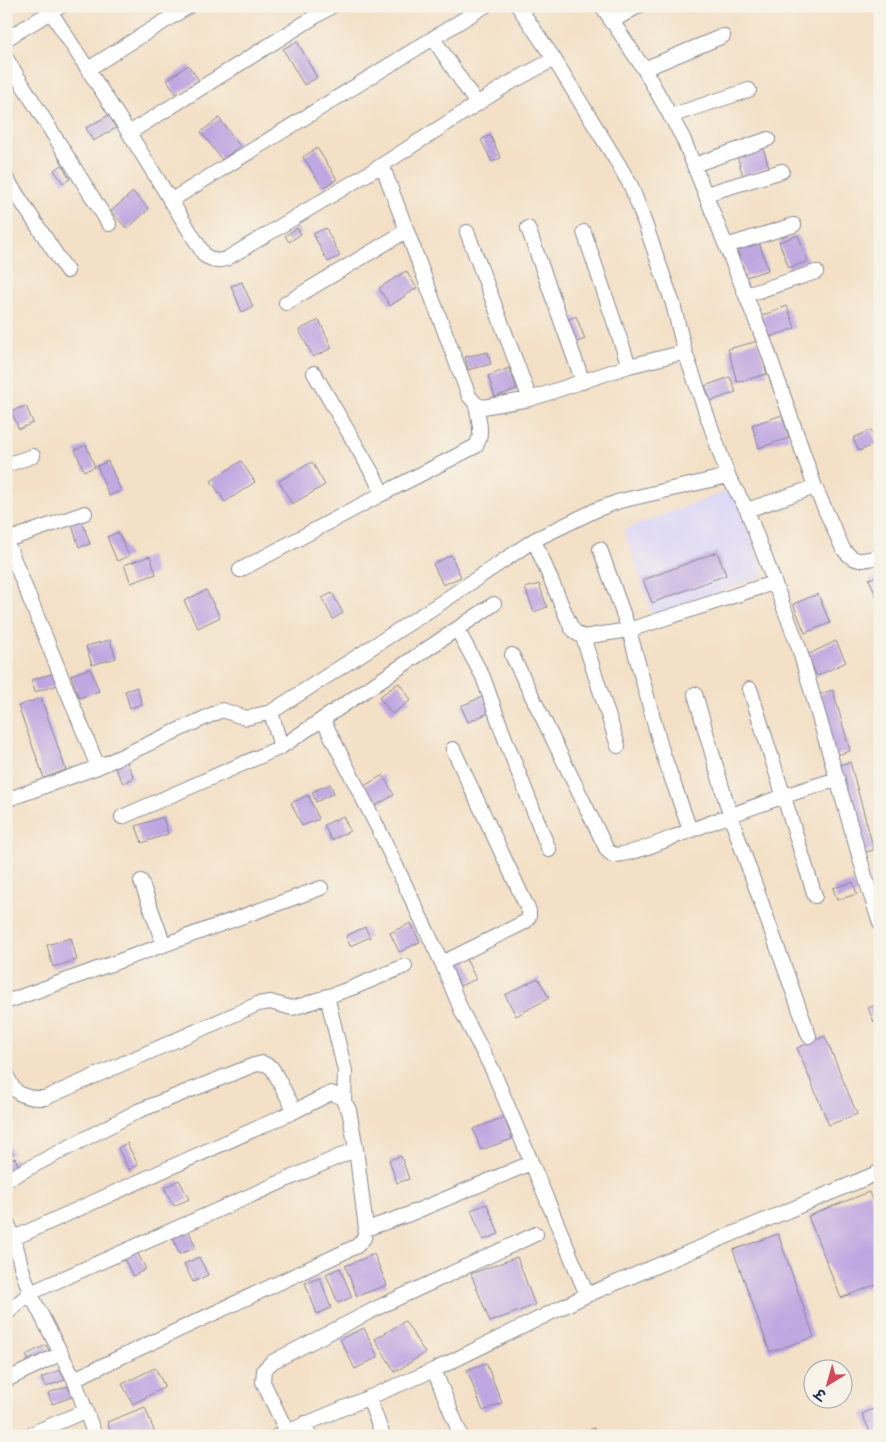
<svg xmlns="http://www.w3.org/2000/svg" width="886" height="1442" font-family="'Gochi Hand','Playpen Sans Deva',sans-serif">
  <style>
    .built { fill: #dad6f7 }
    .building { fill: #bfa7e1 }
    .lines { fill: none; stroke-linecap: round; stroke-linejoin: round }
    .street-casing { stroke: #878892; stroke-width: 16 }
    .street { stroke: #fff; stroke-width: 14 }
  </style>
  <rect width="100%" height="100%" fill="#f7f3e8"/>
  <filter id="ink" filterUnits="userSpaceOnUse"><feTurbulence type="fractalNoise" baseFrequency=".02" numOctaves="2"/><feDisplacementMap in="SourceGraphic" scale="10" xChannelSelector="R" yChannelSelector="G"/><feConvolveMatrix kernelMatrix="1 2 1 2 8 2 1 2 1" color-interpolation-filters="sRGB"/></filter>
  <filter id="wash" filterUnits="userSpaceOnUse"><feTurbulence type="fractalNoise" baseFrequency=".0096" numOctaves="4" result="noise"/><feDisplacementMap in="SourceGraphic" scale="20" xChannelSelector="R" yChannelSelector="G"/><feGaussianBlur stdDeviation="1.12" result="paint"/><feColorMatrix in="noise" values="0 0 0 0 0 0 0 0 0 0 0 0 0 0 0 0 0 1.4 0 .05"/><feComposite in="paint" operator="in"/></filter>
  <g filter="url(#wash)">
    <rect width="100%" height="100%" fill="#f3e0c6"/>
    <path class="built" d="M732 489 765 575 653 616 624 530Z"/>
    <g id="blocks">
      <path class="building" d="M297 41 317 78 304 85 283 49Z
        M188 65 199 80 177 95 167 80Z
        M109 115 116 128 93 141 86 128Z
        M219 118 240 146 222 160 201 132Z
        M490 135 501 158 492 162 481 140Z
        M762 145 769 167 743 176 736 153Z
        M317 148 337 179 323 188 303 157Z
        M62 165 70 179 63 183 54 170Z
        M133 192 149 209 127 229 111 211Z
        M297 228 301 234 289 242 285 236Z
        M326 228 340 256 328 262 313 234Z
        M798 235 808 261 789 268 779 242Z
        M759 242 768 270 746 277 737 249Z
        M406 271 417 288 390 306 379 288Z
        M242 282 253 307 242 312 231 286Z
        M787 306 795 328 767 338 759 317Z
        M576 316 585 339 572 344 563 322Z
        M319 320 332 348 313 357 299 330Z
        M758 341 767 374 737 382 728 349Z
        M488 352 491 364 468 370 465 357Z
        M509 368 517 389 495 397 488 376Z
        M730 377 736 392 711 401 705 386Z
        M26 406 33 423 19 429 11 411Z
        M782 415 789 438 759 448 752 425Z
        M871 430 877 443 859 451 853 438Z
        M86 445 95 467 84 471 75 450Z
        M108 461 121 491 109 496 97 466Z
        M241 461 255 482 225 502 211 481Z
        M312 462 325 485 292 504 279 481Z
        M81 518 90 544 79 547 71 522Z
        M118 532 129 556 117 561 107 537Z
        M717 552 726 575 652 603 643 580Z
        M451 555 461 577 443 585 433 564Z
        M150 556 156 574 131 583 124 565Z
        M880 575V597L877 598 869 579Z
        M539 584 547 607 534 612 525 588Z
        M206 590 220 617 198 628 184 601Z
        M332 593 343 613 333 619 322 598Z
        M818 594 830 623 805 633 793 604Z
        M110 640 116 658 92 665 86 646Z
        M836 641 846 662 817 676 807 655Z
        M90 668 99 691 79 698 71 675Z
        M55 673 58 685 35 692 31 680Z
        M399 683 411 700 392 714 379 697Z
        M137 687 142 704 130 708 125 691Z
        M833 690 850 751 834 756 817 695Z
        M484 696 491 712 468 722 461 706Z
        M41 698 66 770 44 778 18 706Z
        M125 758 134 778 123 783 113 764Z
        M850 762 874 850 860 853 836 766Z
        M383 775 394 795 375 806 364 786Z
        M330 784 334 793 316 802 312 792Z
        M308 795 319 819 302 826 291 803Z
        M343 816 350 831 331 840 324 825Z
        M163 817 168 834 142 843 136 826Z
        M853 882 857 894 837 900 833 888Z
        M411 923 420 942 399 952 390 933Z
        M365 927 370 937 350 946 346 936Z
        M71 938 77 960 53 967 47 945Z
        M466 959 476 979 460 986 451 966Z
        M538 978 549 998 516 1016 505 995Z
        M880 1003V1019L874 1022 868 1008Z
        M825 1036 857 1114 829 1125 797 1048Z
        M504 1117 512 1139 481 1150 473 1129Z
        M8 1142 13 1154 6 1157V1143Z
        M127 1143 138 1165 129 1170 118 1148Z
        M401 1156 409 1179 397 1183 389 1160Z
        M15 1158 21 1171 6 1177V1161Z
        M179 1180 189 1199 174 1206 164 1188Z
        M869 1192 880 1220V1283L841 1298 808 1216Z
        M487 1204 499 1234 483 1240 471 1210Z
        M188 1229 196 1248 179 1254 172 1235Z
        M778 1234 814 1337 770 1352 733 1250Z
        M136 1250 146 1269 133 1276 123 1257Z
        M374 1254 387 1285 357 1296 345 1266Z
        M199 1257 208 1275 193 1282 184 1264Z
        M517 1257 535 1305 490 1322 471 1274Z
        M340 1268 352 1297 338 1303 326 1274Z
        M320 1278 331 1308 317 1314 305 1283Z
        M405 1321 425 1353 395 1372 375 1339Z
        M364 1328 378 1357 355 1369 340 1339Z
        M46 1345 51 1355 31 1365 26 1355Z
        M486 1363 502 1403 483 1411 467 1370Z
        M155 1368 165 1387 133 1404 122 1384Z
        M60 1370 65 1380 46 1387 41 1378Z
        M68 1386 72 1397 52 1404 48 1393Z
        M880 1406V1433L872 1436 862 1414Z
        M145 1407 156 1436H112L107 1422Z
        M594 1428 597 1436H573V1435Z"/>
    </g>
  </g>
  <g filter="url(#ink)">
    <use href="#blocks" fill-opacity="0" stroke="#878892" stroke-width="1"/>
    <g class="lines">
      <defs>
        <path id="street" d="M47 6 129 133 205 256 216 261 226 259 382 165 508 84 554 59
          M518 6 554 59 619 165 631 186 642 215 673 304 685 352 728 476 747 510 799 648 870 893 880 923
          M602 6 644 69 683 138 766 346 815 487 843 549C855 564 863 561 880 556
          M611 22 638 6
          M433 38 477 104
          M6 39 61 6
          M6 58 109 224
          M88 69 189 6
          M644 69 723 36
          M670 116 749 90
          M129 133 332 6
          M382 165 469 396 476 404 483 407 530 399 629 366 685 352
          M694 165 768 139
          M6 178 67 271
          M706 194 782 171
          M170 201 485 6
          M528 228 583 382
          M467 232 530 399
          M584 232 629 366
          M726 246 794 225
          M746 295 816 272
          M286 303 406 231
          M6 465 33 456
          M380 495 476 446C484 433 478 418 476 404
          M747 510 815 487
          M6 540 98 767
          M7 540 85 513
          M534 540 571 627 576 633 583 637 629 630 773 583
          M600 549 629 630 662 751 690 830
          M240 570 380 495 381 491 374 476 314 373
          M457 629 483 677 504 736 549 850
          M583 637 618 746
          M512 655 607 850 613 855C637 854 667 839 689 831 738 812 787 794 838 779
          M750 689 815 896
          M695 694 730 815 809 1036
          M271 712 281 747
          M323 720 380 832 442 963 462 1012 493 1071 587 1295
          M6 800 98 767 222 710 246 718 271 712 439 604 534 540 598 509 620 501 728 476
          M122 817 281 747 494 604
          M141 881 164 945
          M442 963 525 922 529 917V911L453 749
          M327 996 345 1071 344 1102
          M6 1002 321 888
          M6 1072C12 1094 24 1099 45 1098L258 1004 270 1002 292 1008 303 1005 352 988 405 966
          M6 1180 138 1111 254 1065 263 1063 272 1068 295 1111
          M6 1220 14 1238 21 1266 30 1293 74 1379 95 1436
          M366 1229 407 1215 531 1163
          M14 1238 295 1111 331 1093 341 1097 349 1110 356 1149 366 1229 364 1238 357 1246 74 1379
          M6 1314 30 1293 356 1149
          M434 1370 461 1436
          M6 1380 60 1354
          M369 1398 383 1436
          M305 1423 309 1436
          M287 1432 263 1382 264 1370 272 1362 383 1305 536 1234
          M26 1436 85 1411
          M277 1436 434 1370 587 1295 880 1172"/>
      </defs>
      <use href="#street" class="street-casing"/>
      <use href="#street" class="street"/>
    </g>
  </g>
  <rect width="886" height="1442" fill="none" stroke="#f7f3e8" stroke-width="25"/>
  <g transform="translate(828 1384) rotate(217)"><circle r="24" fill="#f7f3e8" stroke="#9fa5b1"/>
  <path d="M0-4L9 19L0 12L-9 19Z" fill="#d1495b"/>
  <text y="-8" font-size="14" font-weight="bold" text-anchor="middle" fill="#1b2f5e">उ</text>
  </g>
</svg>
